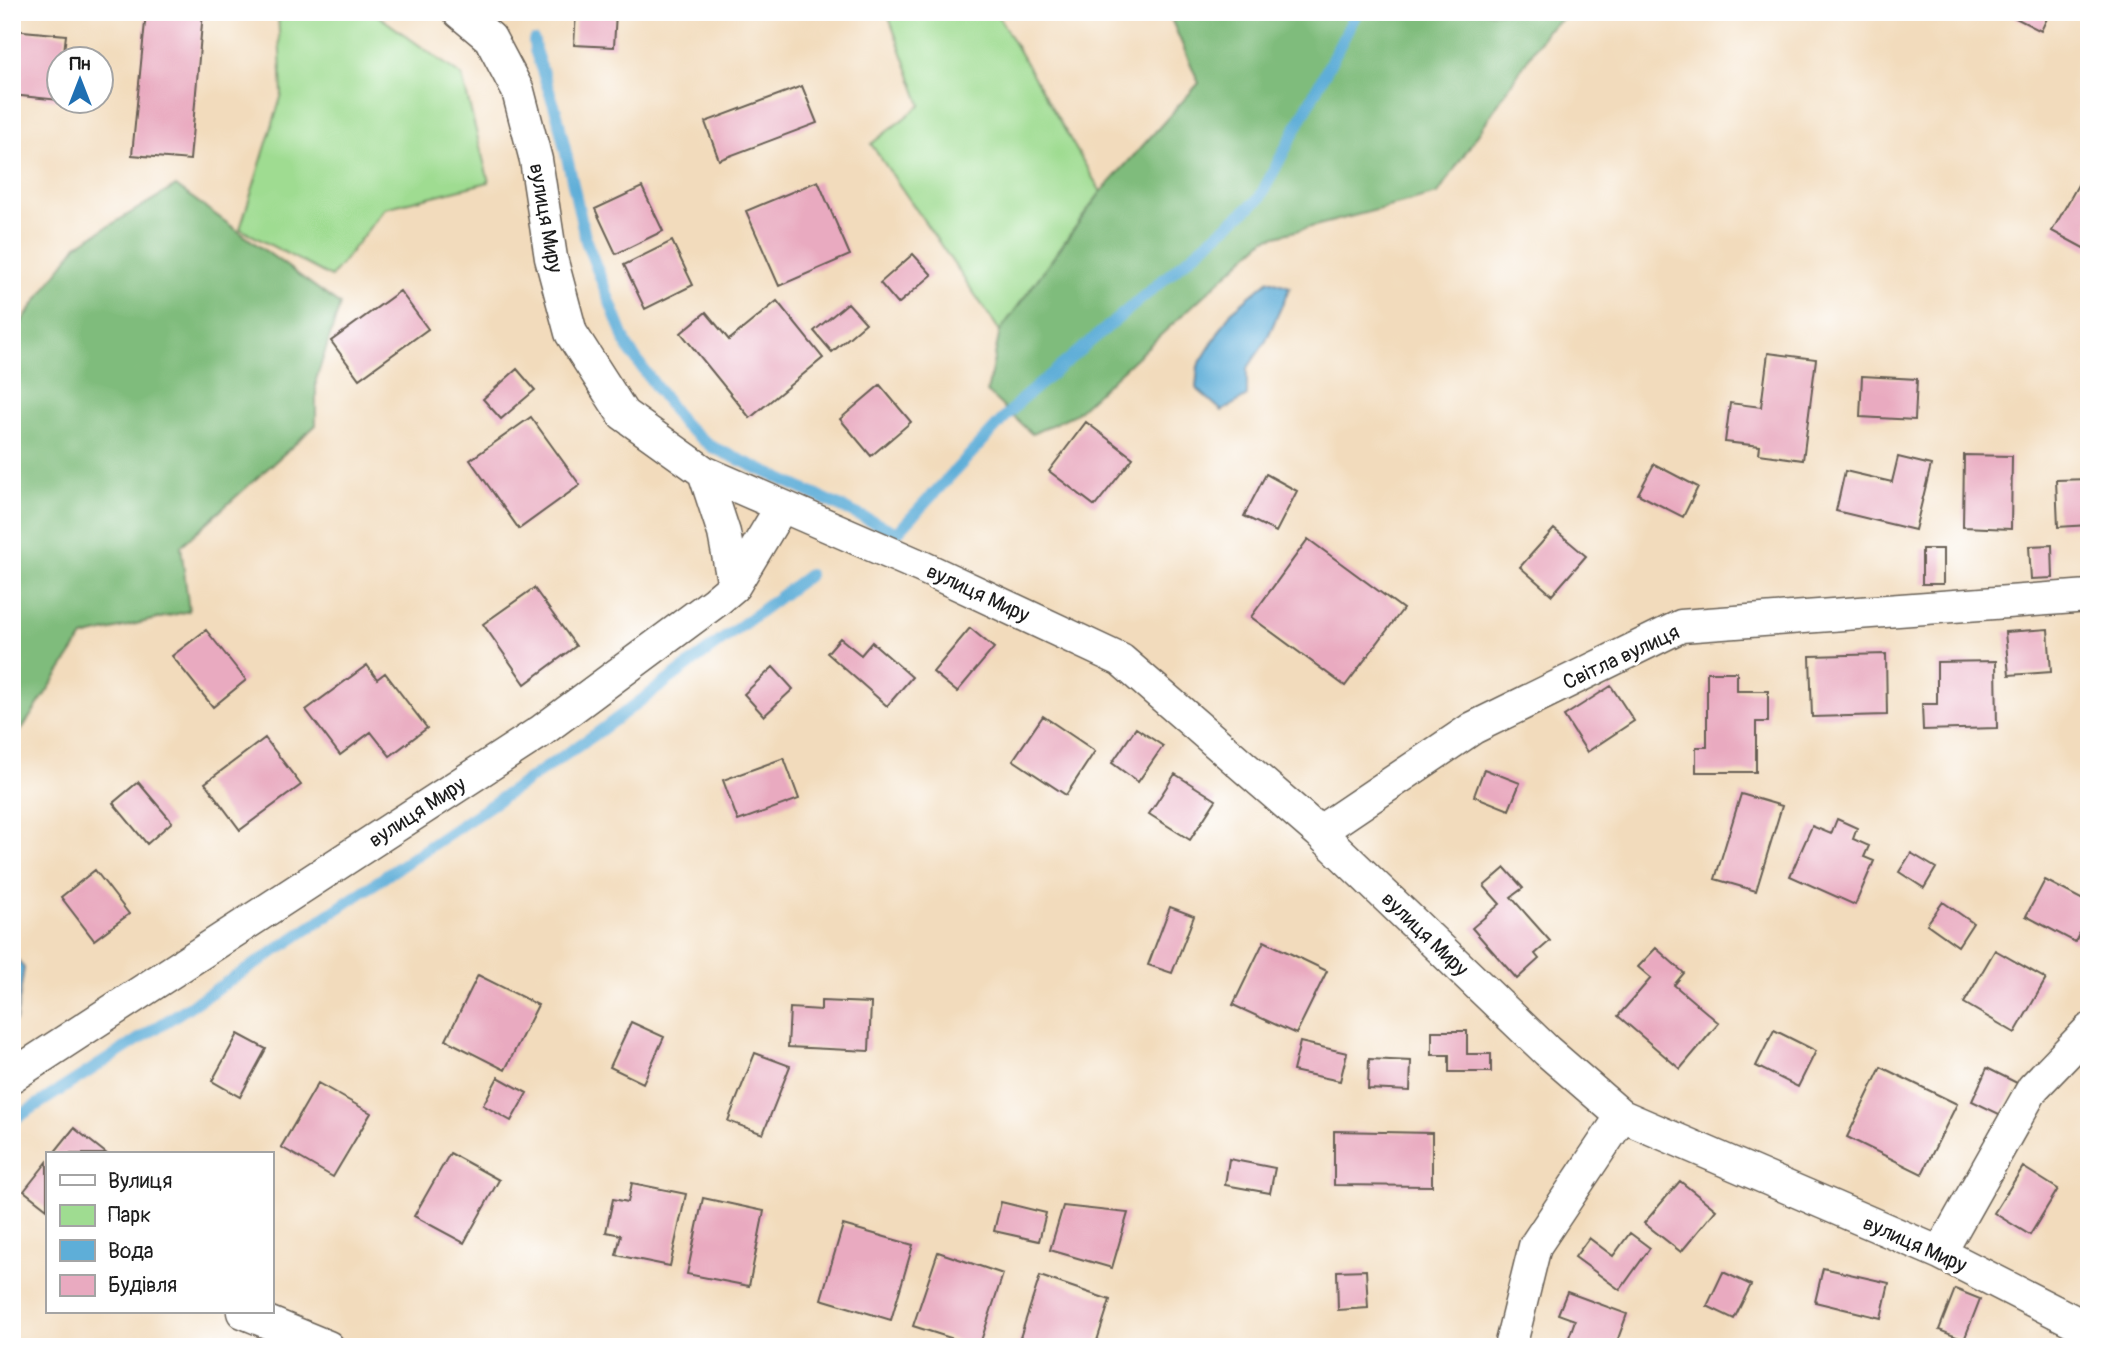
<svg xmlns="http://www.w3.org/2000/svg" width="2101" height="1359" font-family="Pangolin,sans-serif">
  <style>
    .green { fill: #9fdc91; stroke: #5e7c56; stroke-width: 2 }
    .forest { fill: #7fbc7b; stroke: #4e6c4c; stroke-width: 2 }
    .water { fill: #5eaed8; stroke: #3d657a; stroke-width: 2 }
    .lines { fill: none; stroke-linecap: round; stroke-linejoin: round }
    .stream { stroke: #5eaed8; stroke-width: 12 }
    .building { fill: #e9aac0 }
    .minor-casing { stroke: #675f54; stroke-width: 35 }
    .minor { stroke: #fff; stroke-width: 32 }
    .labels { text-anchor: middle; stroke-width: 6; stroke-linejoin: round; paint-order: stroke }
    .street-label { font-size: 21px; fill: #1c1c1c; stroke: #fff }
  </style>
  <rect width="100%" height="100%" fill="#fff"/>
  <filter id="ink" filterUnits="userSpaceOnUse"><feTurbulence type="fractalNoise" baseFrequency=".0143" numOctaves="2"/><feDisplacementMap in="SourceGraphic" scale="14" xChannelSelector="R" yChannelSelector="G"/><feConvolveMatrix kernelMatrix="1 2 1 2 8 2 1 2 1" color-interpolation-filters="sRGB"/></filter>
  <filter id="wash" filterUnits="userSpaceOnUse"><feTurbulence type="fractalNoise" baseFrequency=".00686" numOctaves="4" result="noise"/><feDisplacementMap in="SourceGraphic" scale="28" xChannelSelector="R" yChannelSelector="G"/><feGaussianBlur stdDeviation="1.57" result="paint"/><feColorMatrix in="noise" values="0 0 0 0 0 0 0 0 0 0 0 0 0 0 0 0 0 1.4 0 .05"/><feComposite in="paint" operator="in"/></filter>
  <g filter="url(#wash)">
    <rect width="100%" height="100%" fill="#f2dbbc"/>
    <path class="green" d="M278 12H373L462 76 489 182 385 208 331 277 240 229 282 94Z
      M887 12H996L1101 192 1000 331 871 144 921 105Z"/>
    <path class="forest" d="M1168 12H1572L1547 30 1438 194 1265 239 1075 414 1032 434 987 392 1000 331 1101 192 1199 83Z
      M176 186 340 305 316 380V425L181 546 189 611 83 637 12 744V335L77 245Z"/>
    <path class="water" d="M1269 280 1290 287 1266 341 1247 369V396L1222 411 1196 388 1198 366 1231 312Z
      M12 953 24 968 16 1021 12 1024Z"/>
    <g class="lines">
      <path class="stream" d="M534 41 535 50 557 114 586 241 628 348 683 424 712 447 897 533 1021 400 1259 199 1357 12
        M12 1121 263 959 596 734 809 575"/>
    </g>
    <g id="blocks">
      <path class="building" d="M146 12H203L190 160 132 155Z
        M576 12H616L614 47 574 45Z
        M2004 12H2050L2041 31Z
        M12 30 66 35 63 60H60L59 100 12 95Z
        M802 86 817 123 719 160 705 122Z
        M818 181 850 255 779 286 746 211Z
        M2079 183 2089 188V251L2052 231Z
        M642 187 663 231 616 254 595 209Z
        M672 241 693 285 645 309 624 265Z
        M913 254 932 275 898 304 880 283Z
        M400 291 428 329 359 379 331 341Z
        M777 301 823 358 750 418 681 333 706 312 729 340Z
        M848 303 866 323 832 352 814 331Z
        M1768 353 1816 359 1803 460 1759 454 1760 446 1725 442 1730 403 1761 407Z
        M517 369 535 390 501 419 483 399Z
        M1862 376 1917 379 1915 420 1860 417Z
        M880 385 911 422 871 456 840 419Z
        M531 417 580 485 519 529 470 460Z
        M1086 422 1133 458 1095 506 1049 471Z
        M1964 455 2012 456 2011 529 1963 527Z
        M1898 457 1931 465 1915 530 1836 511 1845 471 1892 482Z
        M1654 464 1698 487 1683 517 1638 494Z
        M1266 474 1297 491 1276 532 1244 516Z
        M2089 479V525L2058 527 2056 480Z
        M1554 529 1586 556 1552 595 1520 567Z
        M1308 539 1403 609 1345 686 1251 617Z
        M2052 545 2053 578 2031 579 2029 546Z
        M1922 549H1943V584H1922Z
        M534 588 576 646 525 684 483 624Z
        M970 628 994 648 957 692 933 672Z
        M2048 629 2051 672 2009 675 2005 632Z
        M206 630 246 680 213 707 172 656Z
        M840 638 861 655 872 642 912 677 887 706 827 653Z
        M1886 654 1887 715 1812 717 1810 656Z
        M1996 661 1997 728 1923 730 1922 704H1937V662Z
        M367 665 377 679 385 673 427 728 390 756 371 732 340 755 306 710Z
        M773 667 793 689 764 716 744 694Z
        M1707 672H1737V691H1768V722H1756V772H1696V747H1707Z
        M1611 686 1634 721 1587 752 1564 716Z
        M1043 716 1095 751 1066 795 1013 760Z
        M1136 728 1163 746 1138 782 1112 763Z
        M265 738 301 785 240 830 205 783Z
        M784 758 799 799 738 821 723 780Z
        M1484 769 1520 783 1509 810 1474 796Z
        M1175 774 1216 800 1190 840 1149 814Z
        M138 782 172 822 147 844 113 803Z
        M1741 794 1782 806 1756 891 1715 879Z
        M1837 819 1857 828 1853 839 1869 846 1864 857 1874 861 1855 905 1790 876 1812 826 1831 834Z
        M1911 853 1936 868 1924 888 1899 872Z
        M1505 868 1523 888 1511 897 1550 941 1535 954 1539 959 1517 979 1472 928 1500 904 1484 886Z
        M95 870 129 914 94 940 61 897Z
        M2045 880 2089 903V915L2075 942 2026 916Z
        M1943 902 1973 923 1958 946 1927 924Z
        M1170 907 1194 916 1172 973 1148 965Z
        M1264 941 1327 971 1296 1034 1233 1005Z
        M1656 948 1684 973 1674 985 1719 1023 1680 1069 1618 1016 1651 978 1638 967Z
        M1995 950 2046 979 2015 1033 1964 1003Z
        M478 975 538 1005 505 1070 446 1040Z
        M821 1001 871 1003 869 1051 788 1047 790 1008 821 1010Z
        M631 1022 664 1037 643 1083 610 1067Z
        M1774 1030 1816 1051 1798 1087 1756 1066Z
        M1432 1031H1467V1054H1491V1072H1449V1055H1432Z
        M238 1034 266 1049 240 1097 212 1081Z
        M1300 1042 1347 1053 1340 1081 1293 1071Z
        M755 1053 790 1066 763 1134 728 1121Z
        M1369 1059 1411 1061 1410 1091 1368 1089Z
        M1881 1067 1957 1104 1922 1174 1847 1137Z
        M1987 1068 2017 1083 2001 1115 1972 1101Z
        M498 1077 527 1093 511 1121 483 1105Z
        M318 1083 371 1113 333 1177 281 1147Z
        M74 1128 107 1154H53Z
        M1334 1131 1432 1133V1186L1334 1185Z
        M450 1153 499 1180 464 1243 414 1216Z
        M1229 1159 1275 1168 1270 1193 1225 1185Z
        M47 1162V1209L24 1191Z
        M2023 1167 2058 1189 2030 1235 1994 1213Z
        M1680 1181 1716 1210 1681 1252 1644 1223Z
        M632 1183 686 1194 670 1266 616 1255 621 1235 606 1232 613 1199 628 1202Z
        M703 1198 764 1211 749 1286 687 1274Z
        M1001 1202 1046 1213 1039 1241 994 1231Z
        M1063 1206 1128 1213 1112 1268 1050 1250Z
        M843 1225 913 1245 891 1320 821 1299Z
        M1630 1233 1650 1248 1620 1290 1575 1257 1589 1238 1613 1256Z
        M938 1252 1003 1274 979 1347 913 1326Z
        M1823 1268 1889 1283 1881 1318 1815 1302Z
        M1366 1270 1368 1308 1338 1310 1337 1271Z
        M1723 1272 1751 1285 1734 1319 1707 1306Z
        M1040 1276 1110 1300 1095 1347H1017Z
        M1955 1289 1980 1299 1964 1340 1939 1330Z
        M1567 1292 1627 1314 1615 1347H1577L1567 1343 1575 1320 1558 1314Z"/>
    </g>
  </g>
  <g filter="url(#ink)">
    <use href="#blocks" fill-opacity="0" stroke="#675f54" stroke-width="2"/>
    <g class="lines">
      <defs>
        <path id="minor" d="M459 12 490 38 518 91 536 160 551 258 571 333 623 414 704 472 920 566 1121 660 1319 832 1547 1051 1622 1116 1940 1253 2089 1329
          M704 472 724 533 734 586
          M1319 832 1473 728 1681 626 2089 596
          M12 1076 540 732 715 602 734 586 782 506
          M1940 1253 2033 1088 2089 1030
          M243 1312 328 1347
          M1510 1347 1535 1246 1622 1116"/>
      </defs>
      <use href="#minor" class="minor-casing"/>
      <use href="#minor" class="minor"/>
    </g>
  </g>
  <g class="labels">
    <g class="street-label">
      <text transform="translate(546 218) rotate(80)" y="7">вулиця Миру</text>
      <text transform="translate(978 593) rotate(25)" y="7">вулиця Миру</text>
      <text transform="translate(1621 657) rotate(-25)" y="7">Світла вулиця</text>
      <text transform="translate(417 812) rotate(-33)" y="7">вулиця Миру</text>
      <text transform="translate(1425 934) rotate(44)" y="7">вулиця Миру</text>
      <text transform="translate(1915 1244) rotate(24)" y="7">вулиця Миру</text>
    </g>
  </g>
  <rect width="2101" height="1359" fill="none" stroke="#fff" stroke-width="42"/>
  <rect x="46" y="1152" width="228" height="161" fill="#ffffff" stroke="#a4a4a4" stroke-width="2"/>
  <rect x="60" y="1175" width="35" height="10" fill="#ffffff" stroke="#a4a4a4" stroke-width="2"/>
  <text x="108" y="1188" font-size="21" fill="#1c1c1c">Вулиця</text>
  <rect x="60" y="1205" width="35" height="21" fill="#9fdc91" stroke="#a4a4a4" stroke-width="2"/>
  <text x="108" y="1222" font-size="21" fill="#1c1c1c">Парк</text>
  <rect x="60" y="1240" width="35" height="21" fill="#5eaed8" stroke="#a4a4a4" stroke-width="2"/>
  <text x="108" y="1258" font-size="21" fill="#1c1c1c">Вода</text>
  <rect x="60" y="1275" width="35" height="21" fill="#e9aac0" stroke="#a4a4a4" stroke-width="2"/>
  <text x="108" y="1292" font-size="21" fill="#1c1c1c">Будівля</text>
  <g transform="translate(80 80)"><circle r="33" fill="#ffffff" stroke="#a4a4a4" stroke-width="2"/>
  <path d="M0-5L12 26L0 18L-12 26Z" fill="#1f6fb2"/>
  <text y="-10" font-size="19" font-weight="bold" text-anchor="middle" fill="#1c1c1c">Пн</text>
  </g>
</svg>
